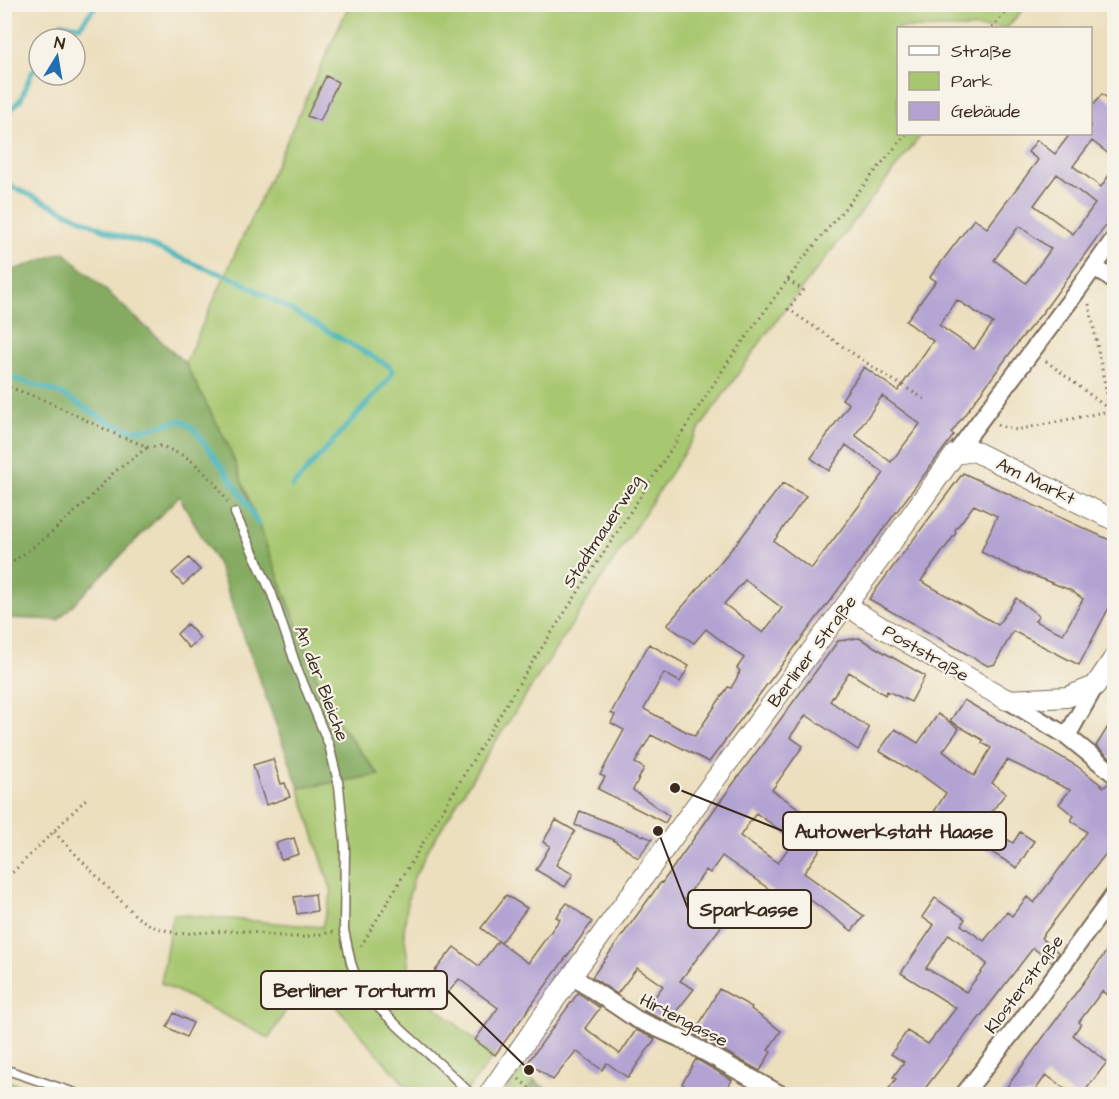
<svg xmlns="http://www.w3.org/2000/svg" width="1119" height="1099" font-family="'Architects Daughter',sans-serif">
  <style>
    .green { fill: #a7c76f; stroke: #717846; stroke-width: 1.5 }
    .forest { fill: #85ac62; stroke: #606b40; stroke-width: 1.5 }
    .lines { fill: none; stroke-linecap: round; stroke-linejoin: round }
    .stream { stroke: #42b3b9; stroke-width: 5 }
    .building { fill: #b3a3d3; fill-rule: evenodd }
    .service-casing { stroke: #796956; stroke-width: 11 }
    .minor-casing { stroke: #796956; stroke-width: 20 }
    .tertiary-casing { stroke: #796956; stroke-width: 22 }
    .path { stroke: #796956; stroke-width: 3; stroke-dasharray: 1.5 4.5; stroke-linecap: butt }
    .service { stroke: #fff; stroke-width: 8 }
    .minor { stroke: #fff; stroke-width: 16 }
    .tertiary { stroke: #fff; stroke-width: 20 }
    .labels { text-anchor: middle; stroke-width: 4.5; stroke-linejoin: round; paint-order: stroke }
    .street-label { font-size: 18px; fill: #3b2a1e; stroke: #f7f3e8 }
    .leader { fill: none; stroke: #3b2a1e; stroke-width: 2 }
    .callout-dot { fill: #3b2a1e; stroke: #f7f3e8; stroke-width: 2 }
    .callout { fill: #f7f3e8; stroke: #3b2a1e; stroke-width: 2 }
    .callout-label { font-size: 20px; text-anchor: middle; font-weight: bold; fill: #3b2a1e }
  </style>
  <rect width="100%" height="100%" fill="#f7f3e8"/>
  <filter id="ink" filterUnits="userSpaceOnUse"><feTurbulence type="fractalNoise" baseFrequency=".0167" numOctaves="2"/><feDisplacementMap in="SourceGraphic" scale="12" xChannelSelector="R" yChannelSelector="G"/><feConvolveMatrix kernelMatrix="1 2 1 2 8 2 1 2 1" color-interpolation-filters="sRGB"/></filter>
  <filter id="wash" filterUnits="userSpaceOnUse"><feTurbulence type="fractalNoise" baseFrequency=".008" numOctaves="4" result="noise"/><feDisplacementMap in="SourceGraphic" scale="24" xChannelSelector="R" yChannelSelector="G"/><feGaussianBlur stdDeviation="1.35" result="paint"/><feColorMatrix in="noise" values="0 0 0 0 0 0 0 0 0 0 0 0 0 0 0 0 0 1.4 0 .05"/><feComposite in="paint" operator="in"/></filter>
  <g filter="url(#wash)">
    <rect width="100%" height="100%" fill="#ecdfbe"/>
    <path class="green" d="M349 5H1027L1007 28H898V134H922L764 337 698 431 483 761 434 840 414 877 408 899 404 931 409 970 418 992 475 1040 495 1055 464 1094H413L308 975 269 1038 161 983 171 922 174 914 322 927 332 892 299 788 379 775 331 714 228 445 185 363Z
      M520 1071 535 1081 526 1094H504Z
      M4 1080 36 1091 35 1094H5Z"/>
    <path class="forest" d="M64 252 185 363 228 445 331 714 379 775 299 788 218 565 179 496 58 620 5 618V273Z
      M535 1081 554 1094H526Z"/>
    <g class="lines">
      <path class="stream" d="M51 39 52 35 61 23 80 26 97 4
        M4 117 21 99 31 74 39 64
        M4 183 116 235 145 243 202 267 238 280 389 366 393 371 388 380 292 487
        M4 375C24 382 47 387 65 396 88 408 109 427 136 430 151 431 166 423 181 420L194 429 240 492 258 524"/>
    </g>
    <g id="blocks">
      <path class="building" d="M326 76 338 82 320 121 307 116Z
        M1102 94 1114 103V158L1092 141 1073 166 1101 187 1114 168V213L1109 221 1043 312 1019 341 951 433 954 435 709 762 666 740 665 742 651 735 635 763 644 768 633 790 669 816 665 823 598 789 605 777 600 775 624 730 611 723 615 715 611 713 649 644 689 666 680 682 664 673 644 709 675 726 695 736 728 687 731 688 739 674H738L740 671 737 668 744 658 706 629 694 643 667 625 740 539 783 483 806 496 774 541 811 569 884 473 846 445 829 471 811 458 849 404 842 399 864 367 898 391 933 341 906 321 936 281 930 277 974 219 987 228 1038 160 1028 152 1037 140 1055 154 1070 134H1090V109ZM1057 174 1095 204 1073 234 1034 205ZM1019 226 1051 249 1026 283 994 260ZM957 300 993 323 974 349 939 325ZM882 396 920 424 891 462 855 435ZM745 580 782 608 763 633 724 604Z
        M963 473 1114 542V598L1079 665 1013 631 995 664 988 666 869 599ZM974 505 997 516 981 552 1011 567 1070 590 1083 599 1063 634 1035 621 1039 616 1016 598 998 625 921 581 956 533 955 530Z
        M189 558 200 570 183 585 172 573Z
        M187 624 200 638 189 648 177 634Z
        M859 638 925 676 911 702 887 691 885 695 849 672 830 701 869 728 860 747 858 750 806 715 790 737 803 746 772 790 804 812 797 822 803 827 800 832 802 829 823 845 804 873 864 916 852 931 808 898 799 910 722 856 710 873 706 870 685 899 706 917 708 913 723 924 680 981 694 989 668 1022 644 1011 663 986 637 968 617 994 592 977 661 882 662 883 719 803 838 641ZM756 813 794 840 778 863 740 836Z
        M964 700 1077 766 1104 787 1109 783 1114 784V843L1041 938 1059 953 1052 962 1033 948 920 1095H884L896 1079 893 1077 904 1062 891 1054 907 1031 928 1044 956 1008 901 973 934 925 922 917 935 898 965 919 961 925 984 941 1007 912 1012 916 1027 897 1034 903 1087 832 1071 820 1074 816 1059 804 1070 790 1007 760 992 783 1006 793 982 824 1013 843 1020 832 1034 841 1017 868 932 815 946 793 916 771 915 773 879 751 895 729 918 743 938 714 959 729 943 751 974 776 991 748 982 743 983 740 950 721ZM949 934 987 964 966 992 926 968Z
        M1114 717V761L1096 746Z
        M273 759 281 784 285 783 290 797 266 805 253 765Z
        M580 811 652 839 638 858 612 839 575 825Z
        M556 820 575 831 556 865 573 874 565 887 536 870 550 846 543 842Z
        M294 838 299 854 281 860 276 843Z
        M315 894 317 911 297 914 294 897Z
        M506 895 527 908 501 943 481 928Z
        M567 903 592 922 495 1055 475 1040 498 1008 459 979 437 1007 418 992 454 947 479 966 498 941 528 963 560 919 556 917Z
        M1114 941V985L1107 995 1102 991 1079 1022 1081 1024 1073 1035 1107 1062 1082 1095H1074L1046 1075 1032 1095H1001Z
        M719 989 752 1007 751 1009 781 1031 768 1050 771 1052 760 1071 694 1034Z
        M578 993 600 1008 585 1028 620 1054 636 1030 655 1039 628 1078 607 1063 602 1070 576 1051 553 1080 528 1062Z
        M174 1013 193 1023 186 1037 167 1027Z
        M696 1059 732 1080 724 1095H703L682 1084Z"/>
    </g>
  </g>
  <g filter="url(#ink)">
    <use href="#blocks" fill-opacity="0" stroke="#796956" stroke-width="1.5"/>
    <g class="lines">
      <defs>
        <path id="service" d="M235 513 272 594 297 668 329 745 339 786 345 847 344 930 351 963 355 974 367 994 379 1008 404 1032 441 1065 471 1094
          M4 1069 78 1094"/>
        <path id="minor" d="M1095 267 1114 281
          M955 454 1077 291 1114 239
          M1007 700 1067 736 1114 774
          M1067 736 1095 686
          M572 976 636 1019 679 1038 780 1094
          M964 1094 1020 1023 1114 895"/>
        <path id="tertiary" d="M846 605 869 620 1007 700 1067 697 1095 686 1114 658
          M489 1094 543 1016 607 927 714 781 866 578 955 454 974 451 1114 520"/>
      </defs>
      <use href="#service" class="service-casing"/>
      <use href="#minor" class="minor-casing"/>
      <use href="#tertiary" class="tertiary-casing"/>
      <path class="path" d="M992 28 1012 4
        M788 280 803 290 788 309 883 374 926 400
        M1089 304 1110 410
        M1046 361 1114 413
        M4 385 44 400 117 435 148 447 162 446 190 459 214 482 229 504
        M997 425 1017 430 1114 410
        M4 569 45 538 85 503 113 473 148 447
        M54 832 121 901 137 917 152 926 178 934 226 931H243L288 937H303L333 932
        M4 881 87 798
        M361 946 524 675 730 359 802 260 906 134
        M519 1079 536 1094"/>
      <use href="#service" class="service"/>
      <use href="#minor" class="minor"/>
      <use href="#tertiary" class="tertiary"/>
    </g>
  </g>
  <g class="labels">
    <g class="street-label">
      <text transform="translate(1036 481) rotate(26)" y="6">Am Markt</text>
      <text transform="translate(602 531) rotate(-57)" y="6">Stadtmauerweg</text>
      <text transform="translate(812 651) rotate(-53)" y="6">Berliner Straße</text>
      <text transform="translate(926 653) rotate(30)" y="6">Poststraße</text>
      <text transform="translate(322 683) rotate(69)" y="6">An der Bleiche</text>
      <text transform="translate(1024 984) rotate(-53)" y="6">Klosterstraße</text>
      <text transform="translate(684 1020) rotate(27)" y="6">Hirtengasse</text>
    </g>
  </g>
  <path class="leader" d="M675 788L783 831M658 831L688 909M529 1070L447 990"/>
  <g class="callout-dot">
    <circle cx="675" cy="788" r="6"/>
    <circle cx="658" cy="831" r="6"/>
    <circle cx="529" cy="1070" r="6"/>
  </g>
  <g class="callout">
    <rect x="783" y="812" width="223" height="38" rx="6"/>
    <rect x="688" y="890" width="123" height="38" rx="6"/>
    <rect x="261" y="971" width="186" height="38" rx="6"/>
  </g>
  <g class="callout-label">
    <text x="894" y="838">Autowerkstatt Haase</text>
    <text x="749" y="916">Sparkasse</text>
    <text x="354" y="997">Berliner Torturm</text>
  </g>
  <rect width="1119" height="1099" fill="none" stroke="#f7f3e8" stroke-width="24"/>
  <rect x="897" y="27" width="195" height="108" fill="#f7f3e8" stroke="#aca397" stroke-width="1.5"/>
  <rect x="909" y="46" width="30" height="9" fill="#ffffff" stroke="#aca397" stroke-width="1.5"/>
  <text x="951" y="57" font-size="18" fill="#3b2a1e">Straße</text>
  <rect x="909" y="72" width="30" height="18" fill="#a7c76f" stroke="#aca397" stroke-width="1.5"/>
  <text x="951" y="87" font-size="18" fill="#3b2a1e">Park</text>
  <rect x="909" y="102" width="30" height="18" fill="#b3a3d3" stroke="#aca397" stroke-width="1.5"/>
  <text x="951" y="117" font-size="18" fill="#3b2a1e">Gebäude</text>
  <g transform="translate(57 57) rotate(11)"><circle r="28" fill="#f7f3e8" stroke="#aca397" stroke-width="1.5"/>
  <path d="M0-4.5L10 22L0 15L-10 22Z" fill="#1f6fb2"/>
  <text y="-9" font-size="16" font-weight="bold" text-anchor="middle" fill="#3b2a1e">N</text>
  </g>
</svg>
